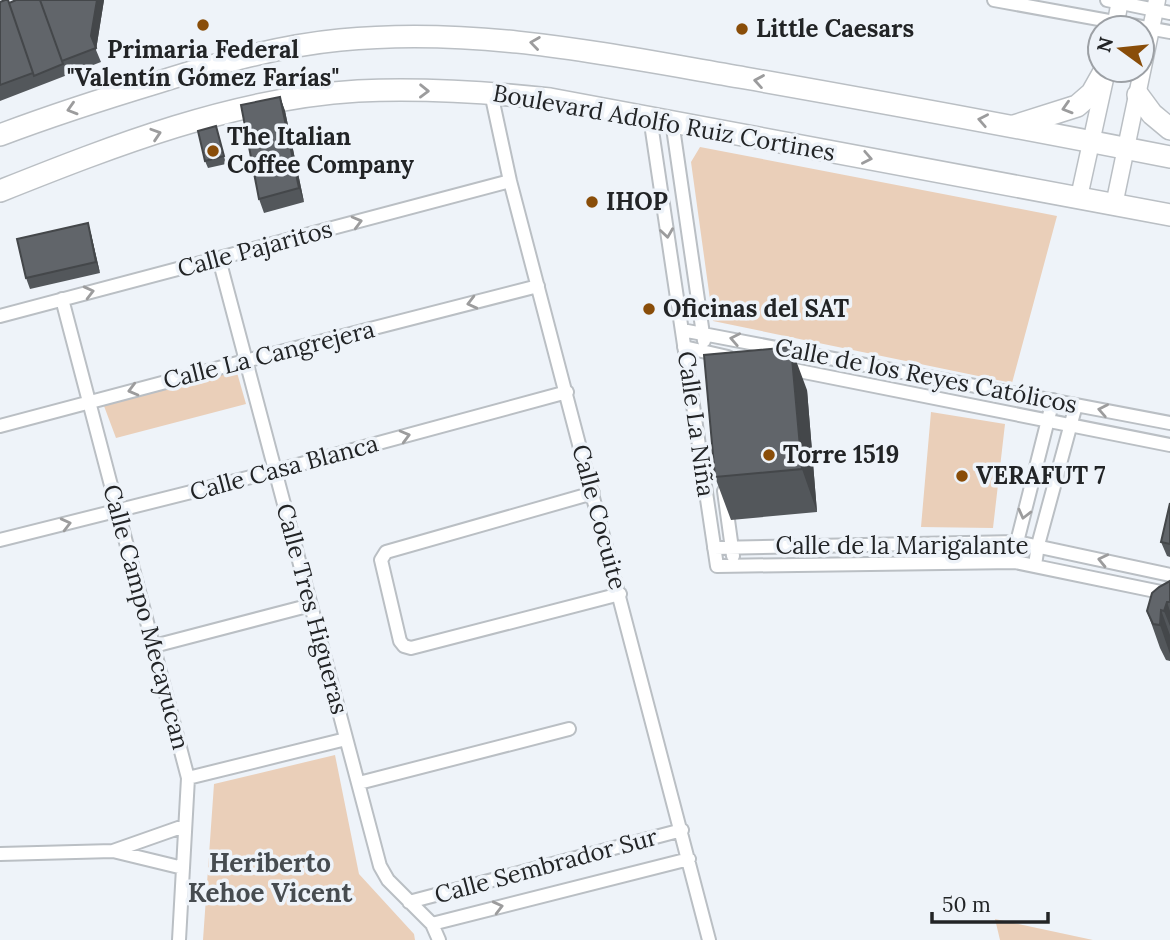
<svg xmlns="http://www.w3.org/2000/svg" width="1170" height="940" font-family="Lora,serif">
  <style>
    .green { fill: #eacfb9 }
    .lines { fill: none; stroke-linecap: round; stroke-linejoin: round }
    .minor-casing { stroke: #babfc4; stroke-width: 16 }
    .tertiary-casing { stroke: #babfc4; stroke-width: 19 }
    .primary-casing { stroke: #babfc4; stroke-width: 24 }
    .minor { stroke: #fff; stroke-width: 12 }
    .tertiary { stroke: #fff; stroke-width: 16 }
    .primary { stroke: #fff; stroke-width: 21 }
    .wall { fill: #53575b }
    .shaded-wall { fill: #44474a }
    .building { fill: #61656a; stroke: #44474a; stroke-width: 2 }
    .oneway { stroke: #9c9c9d }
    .poi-dot { fill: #894d09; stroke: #eef3f9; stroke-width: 2.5 }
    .labels { text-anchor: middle; stroke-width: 7; stroke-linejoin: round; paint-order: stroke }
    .poi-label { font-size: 24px; font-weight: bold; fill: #222426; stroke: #eef3f9; text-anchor: start }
    .street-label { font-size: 24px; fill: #222426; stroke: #eef3f9 }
    .neighbourhood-label { font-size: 26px; font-weight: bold; fill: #474c50; stroke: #eef3f9 }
  </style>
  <rect width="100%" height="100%" fill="#eef3f9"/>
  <path class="green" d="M700 147 1057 216 1012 383 713 321 691 162Z
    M236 369 246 404 116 438 104 406Z
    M931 412 1005 424 993 528 921 527Z
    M335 755 359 874 414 934 415 940H203L214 784Z
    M995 919 1093 940H1000Z"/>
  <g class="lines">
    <defs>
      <path id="minor" d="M994 0 1170 32
        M1107 0 1170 13
        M491 93 510 181 709 940
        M650 117 717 566 1015 562 1170 594
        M672 121 704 341
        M219 259 380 866 388 880 432 924 439 940
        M62 299 188 778 179 940
        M0 316 510 181
        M682 330 1170 423
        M684 347 728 357
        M784 368 1170 445
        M0 426 245 361 538 286
        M724 491 733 556
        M593 493 386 552 381 560 400 641 404 646 411 648 620 594
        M0 540 275 471 567 392
        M714 548 1017 542 1170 575
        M1015 562 1017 542 1053 400
        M1035 565 1038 545 1076 405
        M154 646 311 605
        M188 778 346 739
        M359 783 569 729
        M113 851 184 826
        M0 854 113 851 183 868
        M409 902 682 830
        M432 924 689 859"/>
      <path id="tertiary" d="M1115 28 1120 0
        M1079 197 1105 79
        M1114 205 1157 0"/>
      <path id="primary" d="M1138 95 1152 114 1170 129
        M1014 126 1077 106 1092 93 1105 70
        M0 135C53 115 106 98 159 82 219 63 278 46 340 40 478 26 610 55 745 78 887 103 1028 129 1170 157
        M0 191C113 146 235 98 358 91 422 88 486 92 550 99L1170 215"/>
    </defs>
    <use href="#minor" class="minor-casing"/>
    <use href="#tertiary" class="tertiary-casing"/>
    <use href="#primary" class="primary-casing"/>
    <use href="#minor" class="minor"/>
    <use href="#tertiary" class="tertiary"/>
    <use href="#primary" class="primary"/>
  </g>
  <path class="wall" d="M104 0 96 50 101 62 0 101V2L9 3Z
    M280 97 285 111 304 202 264 213 259 199Z
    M216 126 226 164 208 168 205 161Z
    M91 234 100 273 30 289 26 278Z
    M807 390 817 512 731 520 715 477Z
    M1170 503V557L1167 556 1161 542Z
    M1170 581V661L1166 660 1160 648 1147 611Z"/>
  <path class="shaded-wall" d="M97 0H104L96 50 91 36Z
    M280 97 285 111 304 202 299 188Z
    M88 223 91 234 100 273 96 262Z
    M791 347 807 390 817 512 802 469Z
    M1167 602 1170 611V626L1164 611Z
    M1161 610 1170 635V654L1160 625Z"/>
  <path class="building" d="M5 0H8L33 73 0 85V2Z
    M16 0H40L63 64 34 76 9 3Z
    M40 0H97L91 36 96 48 62 61Z
    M280 97 299 188 259 199 241 105Z
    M216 126 224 156 205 161 198 131Z
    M88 223 96 262 26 278 17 239Z
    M791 347 802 469 715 477 704 355Z
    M1170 503V544L1161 542Z
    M1170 581V602H1167L1164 611 1161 610 1160 625 1153 624 1147 611 1152 593 1159 587Z"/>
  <defs><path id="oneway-chevron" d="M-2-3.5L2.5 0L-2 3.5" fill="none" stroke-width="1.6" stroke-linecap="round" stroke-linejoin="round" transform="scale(1.75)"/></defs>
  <g class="oneway">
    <use href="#oneway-chevron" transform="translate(535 43) rotate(-172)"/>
    <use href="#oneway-chevron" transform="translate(759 81) rotate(-170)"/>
    <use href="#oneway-chevron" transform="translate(424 91) rotate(1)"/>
    <use href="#oneway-chevron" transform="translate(1067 108) rotate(163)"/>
    <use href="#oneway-chevron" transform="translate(72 109) rotate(163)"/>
    <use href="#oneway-chevron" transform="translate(983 120) rotate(-169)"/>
    <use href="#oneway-chevron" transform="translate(156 134) rotate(-18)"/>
    <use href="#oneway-chevron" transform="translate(867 158) rotate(11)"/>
    <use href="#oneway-chevron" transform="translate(357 222) rotate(-15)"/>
    <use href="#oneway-chevron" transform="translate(667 233) rotate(82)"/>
    <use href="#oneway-chevron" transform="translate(89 292) rotate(-14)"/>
    <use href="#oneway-chevron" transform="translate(472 303) rotate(166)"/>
    <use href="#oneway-chevron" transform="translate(735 339) rotate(-169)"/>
    <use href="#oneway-chevron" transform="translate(133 390) rotate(165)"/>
    <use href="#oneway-chevron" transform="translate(1103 410) rotate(-169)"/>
    <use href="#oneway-chevron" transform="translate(405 436) rotate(-15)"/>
    <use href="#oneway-chevron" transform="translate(1024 514) rotate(104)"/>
    <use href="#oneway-chevron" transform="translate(66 524) rotate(-14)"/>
    <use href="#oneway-chevron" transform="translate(1103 560) rotate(-167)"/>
    <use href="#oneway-chevron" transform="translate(498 907) rotate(-14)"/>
  </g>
  <g class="poi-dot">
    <circle cx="203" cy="25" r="7"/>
    <circle cx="742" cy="29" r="7"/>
    <circle cx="213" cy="151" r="7"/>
    <circle cx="592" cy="202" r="7"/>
    <circle cx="649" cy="309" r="7"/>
    <circle cx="769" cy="455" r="7"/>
    <circle cx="962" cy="476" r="7"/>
  </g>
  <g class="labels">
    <g class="poi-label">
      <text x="756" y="37">Little Caesars</text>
      <text x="203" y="58" text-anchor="middle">Primaria Federal<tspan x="203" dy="28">"Valentín Gómez Farías"</tspan></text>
      <text x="227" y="145">The Italian<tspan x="227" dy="28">Coffee Company</tspan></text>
      <text x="606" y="210">IHOP</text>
      <text x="663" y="317">Oficinas del SAT</text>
      <text x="783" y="463">Torre 1519</text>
      <text x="976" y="484">VERAFUT 7</text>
    </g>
    <g class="street-label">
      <text transform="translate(664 123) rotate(10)" y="8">Boulevard Adolfo Ruiz Cortines</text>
      <text transform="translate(255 249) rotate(-15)" y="8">Calle Pajaritos</text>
      <text transform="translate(269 355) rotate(-14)" y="8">Calle La Cangrejera</text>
      <text transform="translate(926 376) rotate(11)" y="8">Calle de los Reyes Católicos</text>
      <text transform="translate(696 424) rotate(82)" y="8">Calle La Niña</text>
      <text transform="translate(284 468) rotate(-15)" y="8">Calle Casa Blanca</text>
      <text transform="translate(599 517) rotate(75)" y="8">Calle Cocuite</text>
      <text x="902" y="554">Calle de la Marigalante</text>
      <text transform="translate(312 609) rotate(75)" y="8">Calle Tres Higueras</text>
      <text transform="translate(146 617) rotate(75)" y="8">Calle Campo Mecayucan</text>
      <text transform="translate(546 866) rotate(-15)" y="8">Calle Sembrador Sur</text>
    </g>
    <g class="neighbourhood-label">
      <text x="270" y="872">Heriberto<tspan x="270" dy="30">Kehoe Vicent</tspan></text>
    </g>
  </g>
  <g transform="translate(1121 49) rotate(285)"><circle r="33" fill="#eef3f9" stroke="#9ca0a5" stroke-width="2"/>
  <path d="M0-5L12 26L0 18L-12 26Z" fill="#894d09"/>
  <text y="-10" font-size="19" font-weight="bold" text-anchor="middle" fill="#222426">N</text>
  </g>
  <path d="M932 912v10h116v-10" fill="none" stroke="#222426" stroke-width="3.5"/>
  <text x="942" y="912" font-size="21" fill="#222426" stroke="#eef3f9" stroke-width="5" paint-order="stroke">50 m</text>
</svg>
